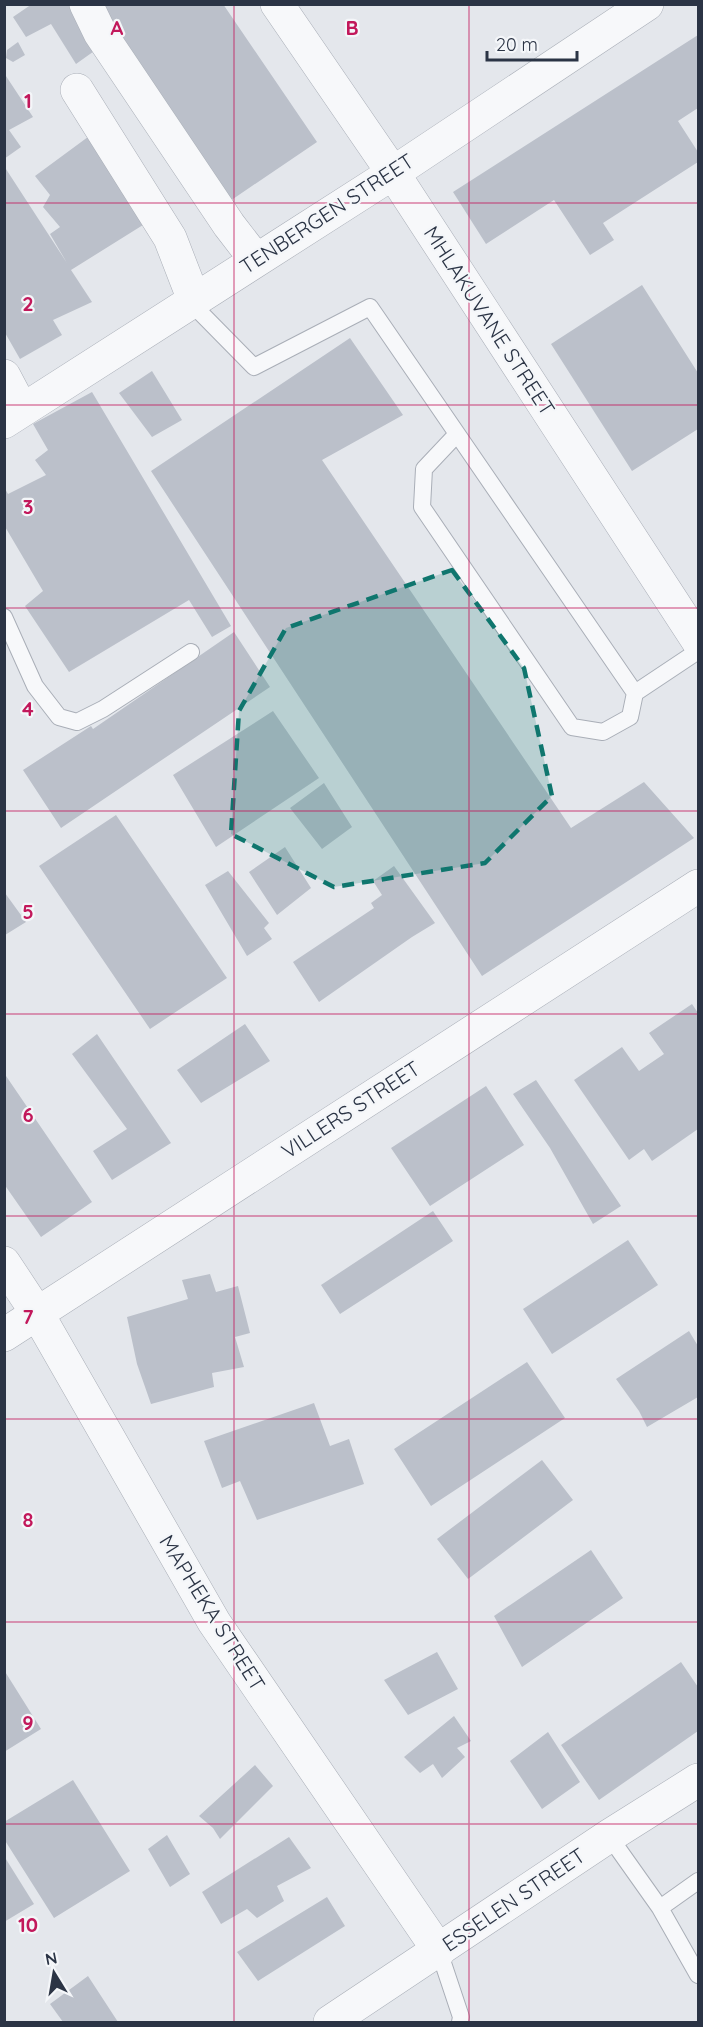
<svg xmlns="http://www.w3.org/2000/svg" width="703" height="2027" font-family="Quicksand,sans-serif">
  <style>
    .building { fill: #bbc0ca }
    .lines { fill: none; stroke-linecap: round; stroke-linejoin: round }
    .service-casing { stroke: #a9aeb7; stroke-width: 18 }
    .minor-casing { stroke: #a9aeb7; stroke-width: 34 }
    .service { stroke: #f7f8fa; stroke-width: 16 }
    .minor { stroke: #f7f8fa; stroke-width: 33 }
    .marked { fill: #0f766e; fill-opacity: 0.2; stroke: #0f766e; stroke-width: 4.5; stroke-dasharray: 12 8; stroke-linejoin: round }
    .grid { fill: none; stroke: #c2185b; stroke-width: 1.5; stroke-opacity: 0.55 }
    .labels { text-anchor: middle; stroke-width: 4.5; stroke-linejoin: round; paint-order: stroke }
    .street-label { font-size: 21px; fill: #2b3445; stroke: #f4f6f9 }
    .grid-label { font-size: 20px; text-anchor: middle; font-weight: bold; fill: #c2185b; stroke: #f4f6f9; stroke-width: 4.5; stroke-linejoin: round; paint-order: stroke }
  </style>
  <rect width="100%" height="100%" fill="#e4e7ec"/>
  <path class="building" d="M32 4H69L97 49 76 64 51 24 26 37 13 17Z
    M105 4H223L317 142 230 201 99 8Z
    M698 35V108L678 121 698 152V162L603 223 614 240 590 255 554 200 486 244 453 192Z
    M18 42 25 55 13 62 6 58 7 50Z
    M4 73 33 117 9 130 21 147 4 159Z
    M92 134 151 220 71 270 92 302 53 320 62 335 20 359 4 331V166L67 263 50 234 60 227 43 207 50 195 35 176Z
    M642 285 698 373V429L632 471 551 344Z
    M350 338 403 415 322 460 571 828 644 782 694 838 482 976 151 471Z
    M152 371 182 420 152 437 119 393Z
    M92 392 231 626 212 637 189 600 69 672 25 606 43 591 4 525V487L8 494 46 475 35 460 48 450 33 424Z
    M234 632 270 687 61 828 23 770 91 726 93 729Z
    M273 711 319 778 216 847 173 775Z
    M324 783 352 827 322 849 290 808Z
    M116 815 227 978 150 1029 39 866Z
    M285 847 311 888 277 915 249 872Z
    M394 866 435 923 412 937 319 1002 293 962 374 908 371 903 382 895 373 881Z
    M228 871 269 923 264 928 272 939 247 956 205 885Z
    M5 893 26 922 5 935Z
    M692 1004 698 1013V1129L652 1161 644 1149 629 1160 574 1080 622 1047 639 1071 664 1054 649 1033Z
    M245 1024 270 1061 201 1103 177 1070Z
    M97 1034 171 1143 112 1180 93 1151 127 1129 72 1054Z
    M4 1073 92 1202 41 1237 4 1184Z
    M536 1080 621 1206 593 1224 550 1148 513 1094Z
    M486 1086 524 1145 430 1206 391 1148Z
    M433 1211 453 1241 340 1314 321 1285Z
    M628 1240 658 1285 552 1354 523 1309Z
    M210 1274 216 1292 238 1286 250 1333 235 1337 244 1367 212 1373 214 1387 151 1404 137 1364 127 1317 188 1299 182 1280Z
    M689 1331 698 1346V1397L647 1427 639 1411 616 1379Z
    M527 1362 565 1418 431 1506 394 1449Z
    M314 1403 330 1446 349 1439 364 1484 257 1520 240 1481 222 1488 204 1441Z
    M542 1460 573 1500 468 1579 437 1539Z
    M591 1550 623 1598 522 1667 494 1616Z
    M437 1652 458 1689 408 1715 384 1680Z
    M681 1662 698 1687V1731L599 1800 561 1745Z
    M4 1670 41 1729 4 1752Z
    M454 1716 471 1741 457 1748 465 1757 442 1778 433 1764 420 1773 404 1757Z
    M548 1732 580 1782 542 1809 510 1761Z
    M255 1765 273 1786 220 1839 213 1828 199 1816Z
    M73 1780 130 1871 54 1918 4 1839V1822Z
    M167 1835 190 1874 170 1887 148 1849Z
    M289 1837 311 1868 277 1886 284 1901 257 1918 247 1909 221 1924 202 1892Z
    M4 1856 34 1904 4 1922Z
    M327 1897 345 1926 258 1981 237 1952Z
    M88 1976 118 2022H63L50 2004Z"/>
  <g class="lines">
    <defs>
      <path id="service" d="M190 302 254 367 370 307 635 693 698 651
        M457 434 424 469 422 507 572 727 603 732 630 717 635 693
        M4 617 35 686 59 717 77 722 103 709 191 652
        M609 1836 660 1908 698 1975
        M660 1908 698 1881
        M439 1951 461 2017 460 2022"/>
      <path id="minor" d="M86 4 100 33 229 225 256 260
        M277 4 393 173 698 641
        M77 90 170 238 194 300
        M4 376 22 410
        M4 422 393 173 647 4
        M4 1263 37 1313 214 1622 439 1951
        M4 1335 698 886
        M330 2022 609 1836 698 1780"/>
    </defs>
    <use href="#service" class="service-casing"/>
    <use href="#minor" class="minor-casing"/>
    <use href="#service" class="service"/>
    <use href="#minor" class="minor"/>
  </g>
  <path class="marked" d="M452 570 524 668 552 796 485 863 334 887 231 834 239 711 286 628Z"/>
  <path class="grid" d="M234 4V2022M469 4V2022M4 203H698M4 405H698M4 608H698M4 811H698M4 1014H698M4 1216H698M4 1419H698M4 1622H698M4 1824H698"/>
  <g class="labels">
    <g class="street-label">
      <text transform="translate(327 214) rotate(-33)" y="7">TENBERGEN STREET</text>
      <text transform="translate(489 321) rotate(57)" y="7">MHLAKUVANE STREET</text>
      <text transform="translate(351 1110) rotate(-33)" y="7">VILLERS STREET</text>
      <text transform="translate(212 1613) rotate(58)" y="7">MAPHEKA STREET</text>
      <text transform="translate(514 1900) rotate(-34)" y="7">ESSELEN STREET</text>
    </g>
  </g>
  <g class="grid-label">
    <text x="117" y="35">A</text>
    <text x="352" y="35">B</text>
    <text x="28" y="108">1</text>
    <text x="28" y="311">2</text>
    <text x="28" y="514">3</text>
    <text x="28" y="716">4</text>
    <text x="28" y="919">5</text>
    <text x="28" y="1122">6</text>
    <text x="28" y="1324">7</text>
    <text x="28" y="1527">8</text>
    <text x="28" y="1730">9</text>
    <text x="28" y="1932">10</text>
  </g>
  <rect width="703" height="2027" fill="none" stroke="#2b3445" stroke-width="12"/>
  <g transform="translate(54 1973) rotate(349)" stroke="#f4f6f9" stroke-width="4.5" paint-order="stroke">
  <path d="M0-4.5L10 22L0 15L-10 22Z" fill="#2b3445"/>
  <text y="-9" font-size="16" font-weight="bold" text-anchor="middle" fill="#2b3445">N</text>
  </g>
  <path d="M487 51v9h90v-9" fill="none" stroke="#2b3445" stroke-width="3"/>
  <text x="496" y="51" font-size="18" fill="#2b3445" stroke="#f4f6f9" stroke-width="4.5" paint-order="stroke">20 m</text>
</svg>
